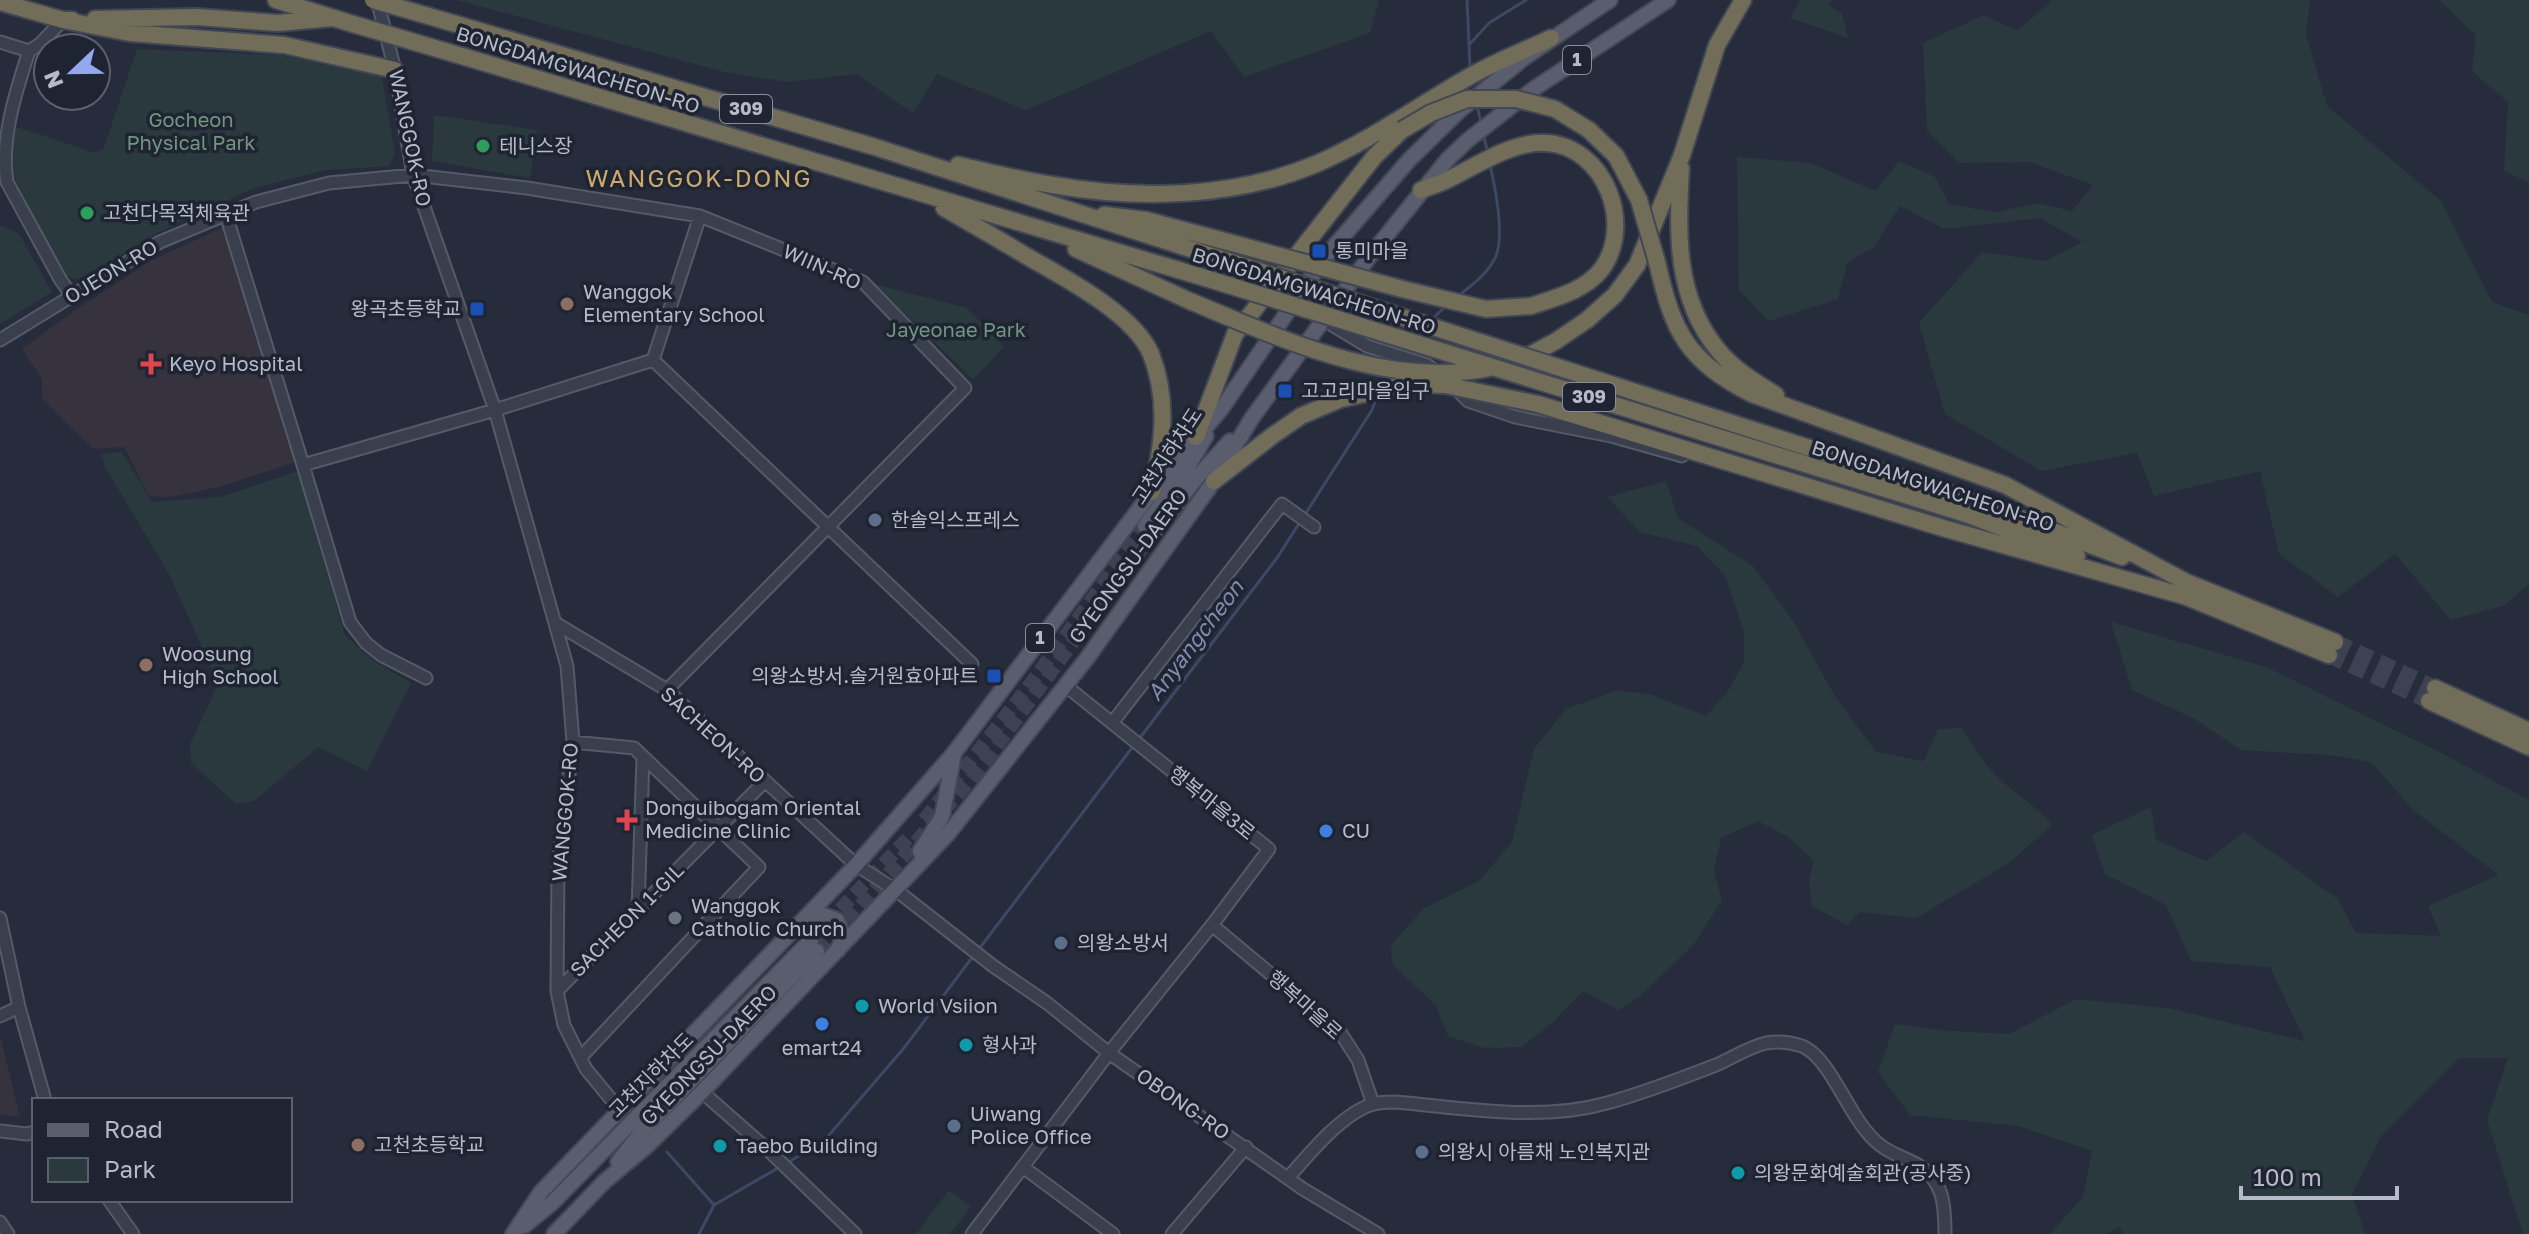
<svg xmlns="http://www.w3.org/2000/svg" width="2529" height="1234" font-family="'Golos Text','Noto Sans KR',sans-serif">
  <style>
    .medical { fill: #36323e }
    .green { fill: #2a393e }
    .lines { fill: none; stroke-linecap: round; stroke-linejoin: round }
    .stream { stroke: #3e4764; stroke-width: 3 }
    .major-tunnel { stroke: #3d4151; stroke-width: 14; stroke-dasharray: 14 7; stroke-linecap: butt }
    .highway-tunnel { stroke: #3d4151; stroke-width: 16; stroke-dasharray: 16 8; stroke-linecap: butt }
    .minor-casing { stroke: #555a68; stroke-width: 15 }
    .major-casing { stroke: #444856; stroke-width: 18 }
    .highway-casing { stroke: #424755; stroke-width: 20 }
    .minor { stroke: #3a3f4d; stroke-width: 11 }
    .major { stroke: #595d6d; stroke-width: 14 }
    .highway { stroke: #726d58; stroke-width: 16 }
    .highway-bridge-casing { stroke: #424755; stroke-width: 20; stroke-linecap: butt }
    .highway-bridge { stroke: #726d58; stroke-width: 16 }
    .leisure-dot { fill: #2e9e5b; stroke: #1f2432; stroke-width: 3 }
    .transit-dot { fill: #1a4fb4; stroke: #1f2432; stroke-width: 3 }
    .education-dot { fill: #8d6e63; stroke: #1f2432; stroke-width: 3 }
    .health-dot { fill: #e0444e; stroke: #1f2432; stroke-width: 3 }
    .service-dot { fill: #5c6f8a; stroke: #1f2432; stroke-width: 3 }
    .shop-dot { fill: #3f7fe0; stroke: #1f2432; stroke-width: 3 }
    .worship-dot { fill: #6b7280; stroke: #1f2432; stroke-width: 3 }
    .culture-dot { fill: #0f9aa8; stroke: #1f2432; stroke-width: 3 }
    .labels { text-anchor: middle; stroke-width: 7; stroke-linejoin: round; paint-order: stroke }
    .shield { fill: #1f2432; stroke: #898d9b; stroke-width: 2 }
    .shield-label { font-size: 18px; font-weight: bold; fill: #b7bac8 }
    .street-label { font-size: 20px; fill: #b7bac8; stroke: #1f2432 }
    .park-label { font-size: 20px; fill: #709680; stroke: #1f2432 }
    .poi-label { font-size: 20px; fill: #b7bac8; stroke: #1f2432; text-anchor: start }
    .water-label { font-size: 22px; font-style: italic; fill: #818cac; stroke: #1f2432 }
    .quarter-label { font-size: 24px; letter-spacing: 2px; fill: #cba86e; stroke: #1f2432 }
  </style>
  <rect width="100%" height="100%" fill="#272c3c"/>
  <path class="medical" d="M226 226 299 461 219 487 171 497 149 496 124 447 93 449 42 399V379L22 349 71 313 152 260Z
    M0 1036 20 1117 0 1114Z"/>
  <path class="green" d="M457 0H1379L1370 33 1244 77 1211 31 1026 110 937 74 913 113 856 74 788 82 725 72Z
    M1800 0H1832L1829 5 1842 14 1848 38 1790 18Z
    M2052 0H2310L2306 34 2327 106 2441 201 2492 302 2529 315V584L2505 605 2451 620 2395 554 2338 597 2279 554 2260 471 2154 496 2137 453 2041 471 1945 414 1919 323 1982 252 2046 261 2082 242 2040 218 1944 229 1900 206 1874 247 1847 263 1838 299 1769 321 1739 290 1737 157 1811 163 1876 191 1899 161 1935 177 1949 204 1996 212 2037 203 2072 211 2093 185 2029 162 1959 163 1927 131 1923 43 1984 15 2017 31Z
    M2439 0H2529V182L2504 171 2508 102 2472 71 2476 35Z
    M137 49 280 55 382 77 395 153 389 166 326 170 254 188 157 233 81 280 63 275 6 161 16 127 96 153 104 148Z
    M434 115 537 130 530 178 432 161Z
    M0 225 19 234 52 292 0 324Z
    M874 284 967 308 1004 347 973 379Z
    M122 452 152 502 221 497 298 471 345 636 375 662 411 683 367 771 318 747 254 801 236 804 191 763 190 744 214 693 217 680 169 574 105 467 101 454Z
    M1666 481 1678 518 1753 566 1795 624 1833 693 1876 752 1924 761 1938 729 1962 728C1974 747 1987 769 2004 783 2021 798 2038 808 2052 825L2009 863 1916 918 1860 912 1847 925 1812 906 1809 879 1814 861 1790 838 1758 821 1721 838 1714 872 1722 900 1694 944 1641 995 1618 1010 1583 991 1554 1021 1522 1047 1485 1048 1448 1036 1436 1006 1392 964 1391 945 1423 909 1479 881 1512 842 1534 749 1566 709 1618 690 1652 695 1706 716 1728 691 1744 662V632L1725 576 1697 546 1640 532 1607 497Z
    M2111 622 2266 667 2443 754 2529 800V1234H2523L2487 1120 2508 1058H2459L2381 1136 2352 1194 2365 1234H2124L2119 1227 2105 1234H2050L2083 1197 2092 1151 2019 1126 1910 1115 1878 1072 1895 1024 1949 1031 2009 1034 2076 999 2168 1008 2305 1041 2270 967 2191 961 2166 905 2105 874 2092 835 2151 807 2156 840 2206 861 2244 832 2338 899 2356 933 2441 936 2428 906 2499 875 2413 810 2371 762 2330 755 2241 750 2193 718 2132 690Z
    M949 1190 971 1207 950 1234H916Z"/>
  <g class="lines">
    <path class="stream" d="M1467 0 1469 44
      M1470 68 1469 45 1489 23 1526 0
      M1477 106 1481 122
      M1483 134 1488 153
      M1458 296C1471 286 1486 275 1494 260 1506 240 1495 187 1490 165
      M1431 320 1446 306
      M1139 739 1277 558 1372 410 1376 398
      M979 949 1134 745
      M667 1152 714 1205
      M699 1234 714 1205 823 1142 904 1048 974 955"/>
    <path class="major-tunnel" d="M924 820 1026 690 1145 526
      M811 940 910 836
      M817 951 861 905 979 770 1156 529"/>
    <path class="highway-tunnel" d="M2335 642 2435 688
      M2329 655 2429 701"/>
    <defs>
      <path id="minor" d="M377 0 395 70 413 175 495 410 567 666 573 742 558 867 557 991 564 1025 586 1069 619 1109
        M0 42 29 51 40 44 63 20
        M29 51C16 91 0 140 7 182L60 279 72 296
        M226 215 303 465
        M1324 320 1367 346 1427 365 1437 372
        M0 340 160 242 256 202 329 183 413 175 527 188 700 216 863 282 965 388 667 690
        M653 360 700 216
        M1453 386 1468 401 1515 417 1611 436 1682 456
        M557 624 667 690 856 865 896 890 993 966 1047 1003 1109 1053 1303 1189 1378 1234
        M426 678 381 655 366 643 350 622 303 465 495 410 653 360 972 664
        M1112 723 1282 504 1314 527
        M573 742 634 748 759 867 581 1057
        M638 910 643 757
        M0 918 19 1007 45 1100
        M1212 925 1340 1032 1358 1060 1373 1104
        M557 991 765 781
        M0 1016 19 1007
        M702 1092 766 1148 855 1234
        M0 1131 27 1134 34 1132
        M1023 1167 1113 1234
        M1288 1178C1309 1154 1340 1116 1370 1105 1378 1102 1387 1102 1396 1102 1465 1108 1539 1122 1607 1103 1644 1093 1680 1079 1716 1065 1732 1058 1749 1047 1766 1043 1778 1041 1790 1042 1802 1046 1832 1058 1850 1123 1880 1145 1891 1154 1906 1158 1918 1165 1944 1181 1945 1206 1945 1234
        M109 1200 133 1234
        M0 1222 8 1234
        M972 1234 1109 1053 1212 925 1269 849 1066 686
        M1172 1234 1246 1147"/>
      <path id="major" d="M1145 526 1186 470 1206 436
        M1156 529 1199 475 1230 441
        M930 853 923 856 920 851 942 817 954 754
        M804 919 823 915 837 920C843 931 843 939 838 950
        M618 1162 643 1130 817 951
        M524 1226 552 1203 811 940
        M513 1234 541 1192 856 865 954 753 1152 492 1222 408 1325 257 1409 160 1460 110 1524 58 1610 0
        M554 1234 604 1182 648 1145 702 1092 948 834 1088 657 1214 481 1252 418 1370 256 1448 159 1468 140 1535 88 1668 0"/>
      <path id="highway" d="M276 0 353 24
        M0 2 63 20H72
        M95 19 197 17 278 23 332 18
        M63 20 130 33 284 45 395 70
        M456 24 875 147 1228 261
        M465 57 1212 280
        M1589 130 1616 156 1639 200
        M958 165C990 172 1021 180 1053 185 1139 200 1235 198 1316 164 1372 140 1422 103 1474 74 1499 60 1526 50 1551 38
        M1681 168C1677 232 1675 298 1718 350 1733 369 1755 382 1776 395
        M1421 190C1433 186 1445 182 1455 176 1483 162 1514 141 1547 143 1605 147 1635 225 1601 270 1584 291 1555 298 1531 306
        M944 208C972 224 1000 240 1028 257 1065 278 1134 314 1151 354 1169 400 1163 445 1152 492
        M1104 215 1146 220 1243 246
        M1076 249 1192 302
        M1657 262C1673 332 1686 360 1752 394L2005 485 2188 583
        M1515 363 1556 341 1587 320 1615 295 1637 265 1682 155 1717 45 1743 0
        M1538 404 1943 528 2184 596
        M1196 437 1235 334 1374 157 1402 130
        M1214 481 1272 436 1301 416 1341 399
        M1974 501 2122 557
        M1966 514 2077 556
        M2181 580 2335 642
        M2177 593 2329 655
        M2435 688 2529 731
        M2429 701 2529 747"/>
    </defs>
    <use href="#minor" class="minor-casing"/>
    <use href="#major" class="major-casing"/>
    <use href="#highway" class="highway-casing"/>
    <use href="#minor" class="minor"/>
    <use href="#major" class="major"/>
    <use href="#highway" class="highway"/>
    <defs>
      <path id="highway-bridge" d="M373 0 456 24
        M353 24 465 57
        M1402 130 1431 113 1467 99H1516L1555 109 1589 130
        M1639 200 1657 262
        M1243 246 1402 289 1486 309 1531 306
        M1228 261 1974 501
        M1212 280 1966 514
        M1192 302C1284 340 1389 389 1490 368
        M1341 399 1408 384 1445 385 1538 404"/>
    </defs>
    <use href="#highway-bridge" class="highway-bridge-casing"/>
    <use href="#highway-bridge" class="highway-bridge"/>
  </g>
  <g class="leisure-dot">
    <circle cx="483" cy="146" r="8"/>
    <circle cx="87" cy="213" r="8"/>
  </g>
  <g class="transit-dot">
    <rect x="1311" y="243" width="16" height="16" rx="4"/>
    <rect x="469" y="301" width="16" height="16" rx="4"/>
    <rect x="1277" y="383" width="16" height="16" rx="4"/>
    <rect x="986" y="668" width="16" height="16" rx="4"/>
  </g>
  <g class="education-dot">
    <circle cx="567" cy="304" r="8"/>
    <circle cx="146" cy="665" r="8"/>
    <circle cx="358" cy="1145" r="8"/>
  </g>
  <g class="health-dot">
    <path d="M147 352h8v8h8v8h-8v8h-8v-8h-8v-8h8z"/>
    <path d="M623 808h8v8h8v8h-8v8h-8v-8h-8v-8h8z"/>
  </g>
  <g class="service-dot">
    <circle cx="875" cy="520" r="8"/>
    <circle cx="1061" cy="943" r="8"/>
    <circle cx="954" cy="1126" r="8"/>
    <circle cx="1422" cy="1152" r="8"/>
  </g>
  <g class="shop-dot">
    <circle cx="1326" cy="831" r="8"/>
    <circle cx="822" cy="1024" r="8"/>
  </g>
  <circle class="worship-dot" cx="675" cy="918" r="8"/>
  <g class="culture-dot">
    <circle cx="862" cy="1006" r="8"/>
    <circle cx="966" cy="1045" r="8"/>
    <circle cx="720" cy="1146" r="8"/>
    <circle cx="1738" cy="1173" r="8"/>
  </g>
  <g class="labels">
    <g class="shield">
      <rect x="1563" y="46" width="28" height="28" rx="6"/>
      <rect x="720" y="95" width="52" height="28" rx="6"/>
      <rect x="1563" y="383" width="52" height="28" rx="6"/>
      <rect x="1026" y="624" width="28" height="28" rx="6"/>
    </g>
    <g class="shield-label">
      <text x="1577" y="66">1</text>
      <text x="746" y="115">309</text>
      <text x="1589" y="403">309</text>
      <text x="1040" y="644">1</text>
    </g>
    <g class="street-label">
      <text transform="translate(578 70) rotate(17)" y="7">BONGDAMGWACHEON-RO</text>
      <text transform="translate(410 138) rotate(78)" y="7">WANGGOK-RO</text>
      <text transform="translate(822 267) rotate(24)" y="7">WIIN-RO</text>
      <text transform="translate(111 272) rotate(-31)" y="7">OJEON-RO</text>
      <text transform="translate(1314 291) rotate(17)" y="7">BONGDAMGWACHEON-RO</text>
      <text transform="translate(1167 456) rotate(-57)" y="7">고천지하차도</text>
      <text transform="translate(1933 486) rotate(18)" y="7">BONGDAMGWACHEON-RO</text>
      <text transform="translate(1128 566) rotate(-54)" y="7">GYEONGSU-DAERO</text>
      <text transform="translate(713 735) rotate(42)" y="7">SACHEON-RO</text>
      <text transform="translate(1212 803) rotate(39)" y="7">행복마을3로</text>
      <text transform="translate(565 812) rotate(-85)" y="7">WANGGOK-RO</text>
      <text transform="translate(627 920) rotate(-45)" y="7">SACHEON 1-GIL</text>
      <text transform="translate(1305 1005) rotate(42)" y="7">행복마을로</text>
      <text transform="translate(709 1055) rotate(-46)" y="7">GYEONGSU-DAERO</text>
      <text transform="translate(651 1075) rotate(-45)" y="7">고천지하차도</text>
      <text transform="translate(1183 1104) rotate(35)" y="7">OBONG-RO</text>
    </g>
    <g class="park-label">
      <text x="191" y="127">Gocheon<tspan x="191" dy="23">Physical Park</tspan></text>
      <text x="956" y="337">Jayeonae Park</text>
    </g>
    <g class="poi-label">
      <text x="499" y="153">테니스장</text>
      <text x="103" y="220">고천다목적체육관</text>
      <text x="1335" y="258">통미마을</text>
      <text x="583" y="299">Wanggok<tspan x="583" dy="23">Elementary School</tspan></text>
      <text x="461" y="316" text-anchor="end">왕곡초등학교</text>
      <text x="169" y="371">Keyo Hospital</text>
      <text x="1301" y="398">고고리마을입구</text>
      <text x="891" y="527">한솔익스프레스</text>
      <text x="162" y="661">Woosung<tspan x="162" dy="23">High School</tspan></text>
      <text x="978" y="683" text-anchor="end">의왕소방서.솔거원효아파트</text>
      <text x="645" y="815">Donguibogam Oriental<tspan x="645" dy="23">Medicine Clinic</tspan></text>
      <text x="1342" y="838">CU</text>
      <text x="691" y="913">Wanggok<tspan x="691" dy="23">Catholic Church</tspan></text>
      <text x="1077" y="950">의왕소방서</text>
      <text x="878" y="1013">World Vsiion</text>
      <text x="982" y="1052">형사과</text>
      <text x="822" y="1055" text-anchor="middle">emart24</text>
      <text x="970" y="1121">Uiwang<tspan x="970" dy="23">Police Office</tspan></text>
      <text x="374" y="1152">고천초등학교</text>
      <text x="736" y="1153">Taebo Building</text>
      <text x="1438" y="1159">의왕시 아름채 노인복지관</text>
      <text x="1754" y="1180">의왕문화예술회관(공사중)</text>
    </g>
    <g class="water-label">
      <text transform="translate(1195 640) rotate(-53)" y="8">Anyangcheon</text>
    </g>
    <g class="quarter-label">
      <text x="699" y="187">WANGGOK-DONG</text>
    </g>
  </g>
  <rect x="32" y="1098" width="260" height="104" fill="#1f2432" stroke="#5c606e" stroke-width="2"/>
  <rect x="48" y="1124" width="40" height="12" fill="#595d6d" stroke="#5c606e" stroke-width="2"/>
  <text x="104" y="1138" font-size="24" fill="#b7bac8">Road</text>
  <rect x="48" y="1158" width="40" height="24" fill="#2a393e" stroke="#5c606e" stroke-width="2"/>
  <text x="104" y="1178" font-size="24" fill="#b7bac8">Park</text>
  <g transform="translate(72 72) rotate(248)"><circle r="38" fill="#1f2432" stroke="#5c606e" stroke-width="2"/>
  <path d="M0-6L14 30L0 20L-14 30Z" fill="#95a7ee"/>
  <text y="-12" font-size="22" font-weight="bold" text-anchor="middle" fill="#b7bac8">N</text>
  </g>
  <path d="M2241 1186v12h156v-12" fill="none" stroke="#b7bac8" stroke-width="4"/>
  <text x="2253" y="1186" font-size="24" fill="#b7bac8" stroke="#1f2432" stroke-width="6" paint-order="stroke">100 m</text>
</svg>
